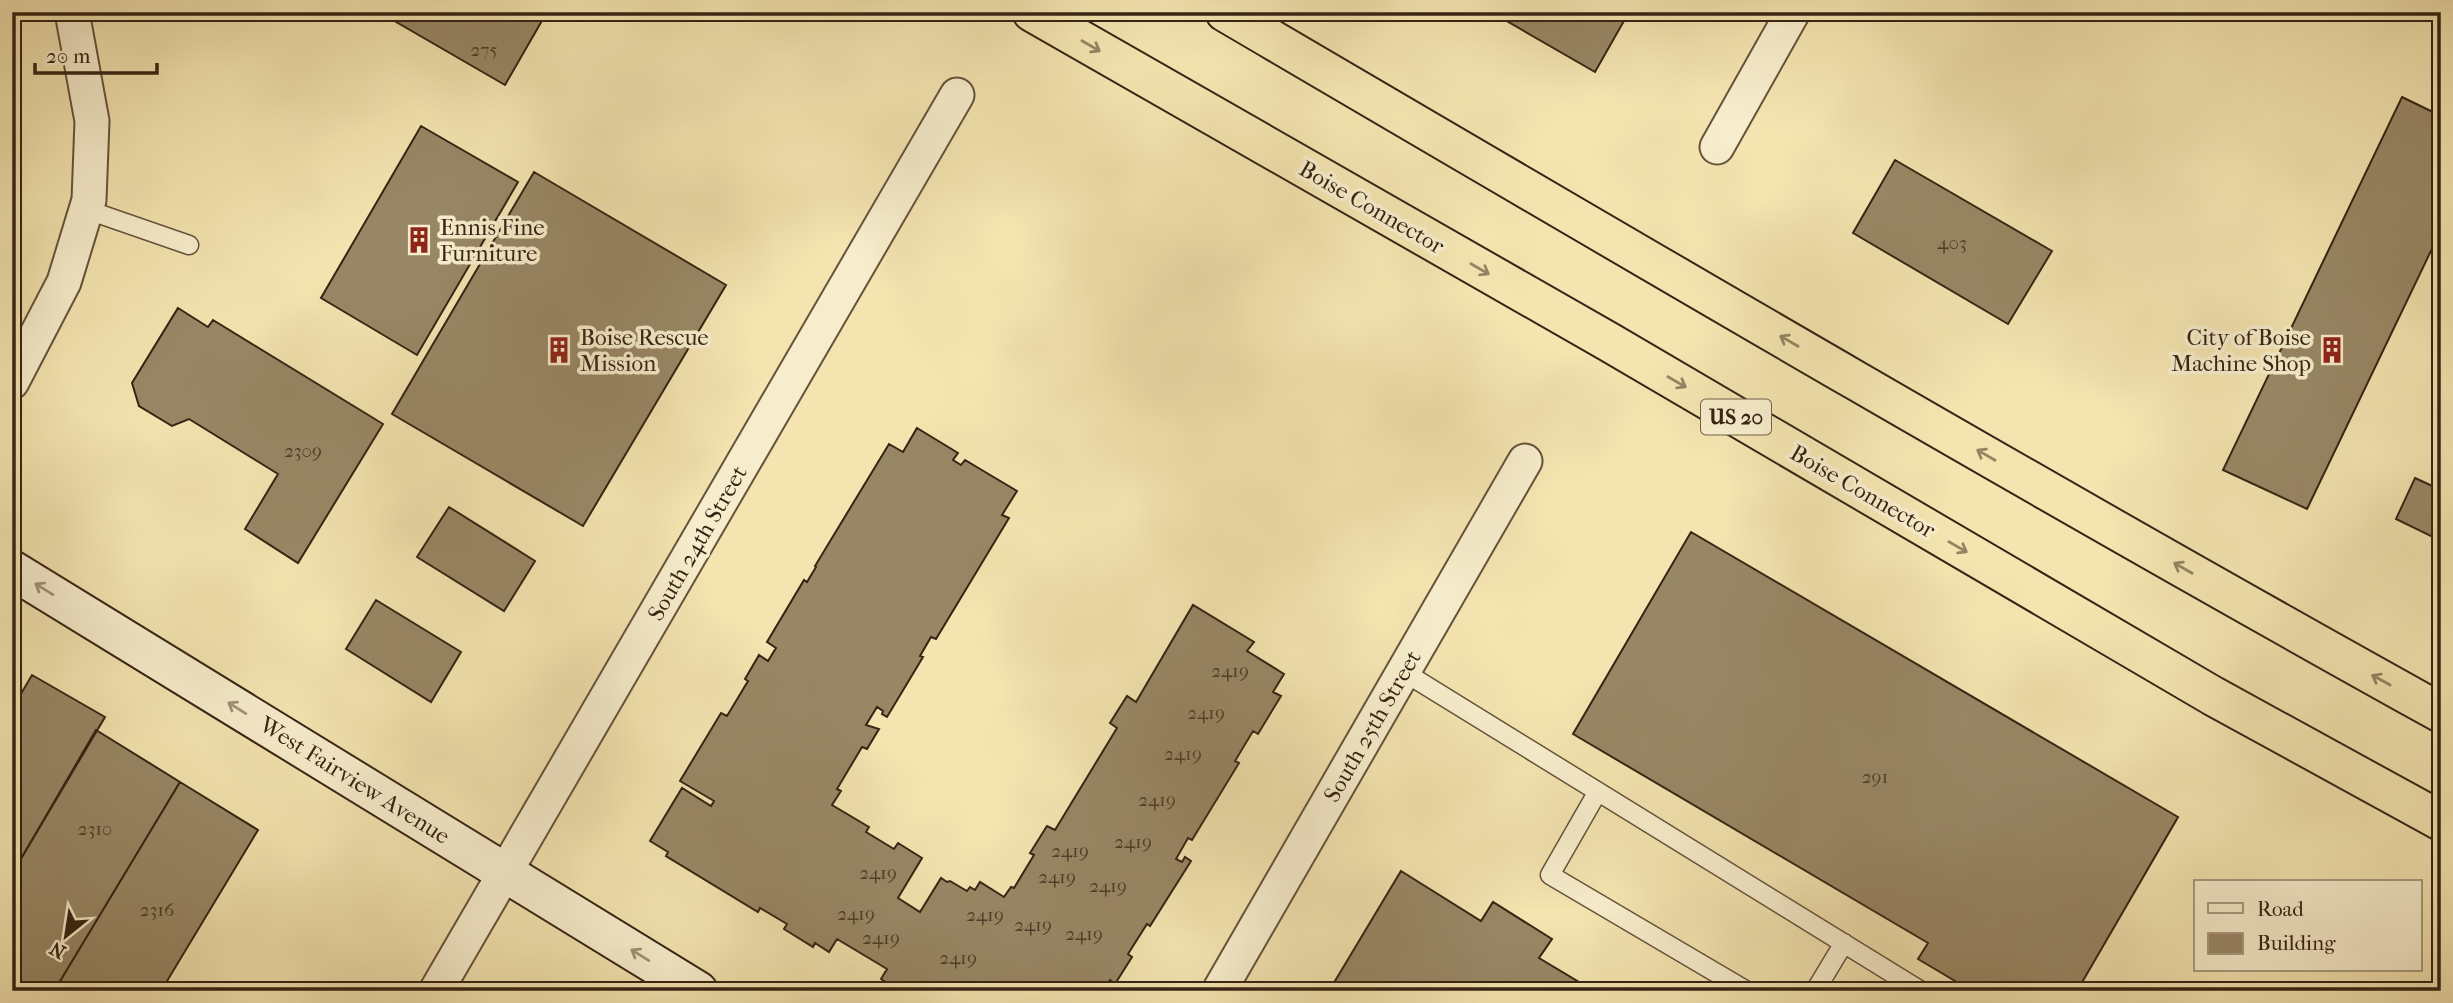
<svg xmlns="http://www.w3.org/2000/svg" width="2453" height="1003" font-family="'IM FELL French Canon',serif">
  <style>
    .building { fill: #988765; stroke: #362313; stroke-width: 2 }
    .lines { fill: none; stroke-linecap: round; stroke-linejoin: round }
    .service-casing { stroke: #65533a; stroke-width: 21 }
    .minor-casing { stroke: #65533a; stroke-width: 37 }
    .secondary-casing { stroke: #362313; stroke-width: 42 }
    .motorway-casing { stroke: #362313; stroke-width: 42 }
    .service { stroke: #f7edcc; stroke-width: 18 }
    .minor { stroke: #f7edcc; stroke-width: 33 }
    .secondary { stroke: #f7edcc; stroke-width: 38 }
    .motorway { stroke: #f3e4b0; stroke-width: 38 }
    .oneway { stroke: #948462 }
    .oneway2 { stroke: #a09279 }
    .labels { text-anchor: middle; stroke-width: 7; stroke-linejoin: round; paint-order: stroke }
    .number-label { font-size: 19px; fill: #4e3c28 }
    .shield { fill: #f7edcc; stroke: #70604a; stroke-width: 2 }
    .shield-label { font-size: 21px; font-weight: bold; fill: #362313 }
    .street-label { font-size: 23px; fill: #362313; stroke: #f7edcc }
    .poi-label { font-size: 23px; fill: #362313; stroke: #f7edcc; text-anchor: start }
  </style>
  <rect width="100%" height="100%" fill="#f3e4b0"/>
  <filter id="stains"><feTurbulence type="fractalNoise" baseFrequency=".00286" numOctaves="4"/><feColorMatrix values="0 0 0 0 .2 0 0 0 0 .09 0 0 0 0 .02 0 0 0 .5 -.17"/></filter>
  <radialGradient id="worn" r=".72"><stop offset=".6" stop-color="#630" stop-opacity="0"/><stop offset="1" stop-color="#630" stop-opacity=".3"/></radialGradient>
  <path class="building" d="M379 12H547L505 85Z
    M1491 12H1629L1595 72Z
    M2402 97 2441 116V230L2307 509 2223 470Z
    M421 126 518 182 417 355 321 298Z
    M1895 160 2052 251 2008 324 1853 233Z
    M534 172 726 285 583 526 392 414Z
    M178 308 208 327 213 320 383 424 298 563 245 529 278 474 189 419 172 426 139 406 132 383Z
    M917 428 958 453 953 460 961 465 965 460 1017 491 1002 515 1009 518 936 639 931 637 920 656 923 657 887 717 882 714 883 711 877 707 866 725 879 729 867 749 862 747 837 789 841 791 832 805 869 827 866 832 894 849 898 843 922 858 898 898 920 912 941 878 947 882 950 881 967 891 970 887 975 890 980 882 1004 897 1011 887 1014 888 1034 855 1030 853 1047 826 1055 830 1117 728 1110 723 1127 696 1136 702 1193 605 1254 642 1247 651 1284 674 1273 692 1281 696 1258 734 1253 731 1235 761 1239 763 1192 840 1188 838 1176 859 1182 862 1185 857 1191 861 1150 926 1147 924 1128 954 1132 957 1115 984 1110 980 1104 991H899L881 979 887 969 837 939 829 952 815 943 813 947 784 929 787 924 760 908 758 912 666 856 668 852 650 841 682 788 711 806 714 801 680 781 721 713 727 716 748 681 745 679 759 655 768 661 776 648 767 642 804 580 807 582 816 567 815 566 889 444 903 452Z
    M2415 478 2441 490V541L2396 519Z
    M449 507 535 561 504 611 417 557Z
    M1691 532 2178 817 2077 991H2011L2000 984 1996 991H1972L1918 959 1928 943 1573 734Z
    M376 600 461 652 431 702 346 649Z
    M32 675 105 717 12 874V709Z
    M96 730 180 782 54 991H12V874Z
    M180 782 258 830 161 991H60L56 988Z
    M1401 871 1481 921 1493 902 1552 939 1539 958 1594 991H1329Z"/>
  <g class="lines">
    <defs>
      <path id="service" d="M85 209 189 245
        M1404 672 1921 991
        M1597 793 1550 875 1747 991
        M1815 991 1844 943"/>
      <path id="minor" d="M1717 147 1793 12
        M12 382 64 282 89 200 92 121 72 12
        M436 991 957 95
        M1219 991 1525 461"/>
      <path id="secondary" d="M12 570 698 991"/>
      <path id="motorway" d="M1032 12 1609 342 2213 696 2441 821
        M1225 12C1629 249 2032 486 2441 713"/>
    </defs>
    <use href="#service" class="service-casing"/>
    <use href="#minor" class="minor-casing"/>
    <use href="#secondary" class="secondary-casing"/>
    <use href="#motorway" class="motorway-casing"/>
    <use href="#service" class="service"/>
    <use href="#minor" class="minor"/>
    <use href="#secondary" class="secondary"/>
    <use href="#motorway" class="motorway"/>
  </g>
  <defs><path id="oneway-shaft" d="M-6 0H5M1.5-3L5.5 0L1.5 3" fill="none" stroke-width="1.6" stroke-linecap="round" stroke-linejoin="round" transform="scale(1.75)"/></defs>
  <g class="oneway">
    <use href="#oneway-shaft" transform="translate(1091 46) rotate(30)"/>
    <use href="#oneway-shaft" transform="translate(1480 269) rotate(30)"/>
    <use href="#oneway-shaft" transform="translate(1789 341) rotate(-150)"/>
    <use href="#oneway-shaft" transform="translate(1677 382) rotate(30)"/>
    <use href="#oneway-shaft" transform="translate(1986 455) rotate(-150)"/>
    <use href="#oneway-shaft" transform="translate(1958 547) rotate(30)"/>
    <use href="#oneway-shaft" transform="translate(2183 568) rotate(-150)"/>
    <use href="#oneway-shaft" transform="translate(2381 680) rotate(-151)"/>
  </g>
  <g class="oneway2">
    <use href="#oneway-shaft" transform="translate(44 589) rotate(-148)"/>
    <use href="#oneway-shaft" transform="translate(237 708) rotate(-148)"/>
    <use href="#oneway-shaft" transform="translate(640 955) rotate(-148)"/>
  </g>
  <defs>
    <symbol id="building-bare" viewBox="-9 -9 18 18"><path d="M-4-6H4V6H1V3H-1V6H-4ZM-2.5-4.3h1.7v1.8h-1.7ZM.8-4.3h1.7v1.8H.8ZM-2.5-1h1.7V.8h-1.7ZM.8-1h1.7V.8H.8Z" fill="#8f2418" stroke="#f7edcc" stroke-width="2.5" paint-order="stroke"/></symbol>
  </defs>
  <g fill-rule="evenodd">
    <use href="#building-bare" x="400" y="221" width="38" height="38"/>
    <use href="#building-bare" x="540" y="331" width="38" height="38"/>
    <use href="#building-bare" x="2313" y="331" width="38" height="38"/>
  </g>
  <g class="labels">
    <g class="number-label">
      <text x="484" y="56">275</text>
      <text x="1952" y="249">403</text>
      <text x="303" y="457">2309</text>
      <text x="1230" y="677">2419</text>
      <text x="1206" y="719">2419</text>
      <text x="1183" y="760">2419</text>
      <text x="1875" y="783">291</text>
      <text x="1157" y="806">2419</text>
      <text x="95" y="835">2310</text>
      <text x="1133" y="848">2419</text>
      <text x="1070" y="857">2419</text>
      <text x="878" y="879">2419</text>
      <text x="1057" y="883">2419</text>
      <text x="1108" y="892">2419</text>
      <text x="157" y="916">2316</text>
      <text x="856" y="920">2419</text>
      <text x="985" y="921">2419</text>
      <text x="1033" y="931">2419</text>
      <text x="1084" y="940">2419</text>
      <text x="881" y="944">2419</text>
      <text x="958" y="964">2419</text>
    </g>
    <rect class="shield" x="1701" y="399.5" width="70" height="35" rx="5"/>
    <g class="shield-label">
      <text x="1736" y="424">US 20</text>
    </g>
    <g class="street-label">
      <text transform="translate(1372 207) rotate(30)" y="8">Boise Connector</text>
      <text transform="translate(1863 491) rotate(30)" y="8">Boise Connector</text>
      <text transform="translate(697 543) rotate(-60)" y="8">South 24th Street</text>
      <text transform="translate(1372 726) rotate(-60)" y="8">South 25th Street</text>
      <text transform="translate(355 780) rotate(32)" y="8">West Fairview Avenue</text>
    </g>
    <g class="poi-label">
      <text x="440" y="235">Ennis Fine<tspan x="440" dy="26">Furniture</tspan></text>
      <text x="580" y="345">Boise Rescue<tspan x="580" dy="26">Mission</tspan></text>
      <text x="2311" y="345" text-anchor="end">City of Boise<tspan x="2311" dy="26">Machine Shop</tspan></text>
    </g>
  </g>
  <rect width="2453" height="1003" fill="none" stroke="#f3e4b0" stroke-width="42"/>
  <rect x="14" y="14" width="2425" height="975" fill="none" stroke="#362313" stroke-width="3.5"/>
  <rect x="21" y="21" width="2411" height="961" fill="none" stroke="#362313" stroke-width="2"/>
  <rect x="2194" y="880" width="228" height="91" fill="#f7edcc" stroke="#aa9c82" stroke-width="2"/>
  <rect x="2208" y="903" width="35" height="10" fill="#f7edcc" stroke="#aa9c82" stroke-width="2"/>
  <text x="2257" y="916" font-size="21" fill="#362313">Road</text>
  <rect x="2208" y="933" width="35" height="21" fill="#988765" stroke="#aa9c82" stroke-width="2"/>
  <text x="2257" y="950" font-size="21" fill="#362313">Building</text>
  <g transform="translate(66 936) rotate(210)" stroke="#f7edcc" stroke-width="5" paint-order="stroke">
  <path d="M0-5L12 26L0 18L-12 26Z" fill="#362313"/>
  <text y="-10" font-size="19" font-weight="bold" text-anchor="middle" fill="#362313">N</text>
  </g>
  <path d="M35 63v10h122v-10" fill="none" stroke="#362313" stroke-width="3.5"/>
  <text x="46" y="63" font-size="21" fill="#362313" stroke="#f7edcc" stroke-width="5" paint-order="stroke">20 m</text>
  <rect width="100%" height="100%" filter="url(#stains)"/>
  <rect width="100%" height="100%" fill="url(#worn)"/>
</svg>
